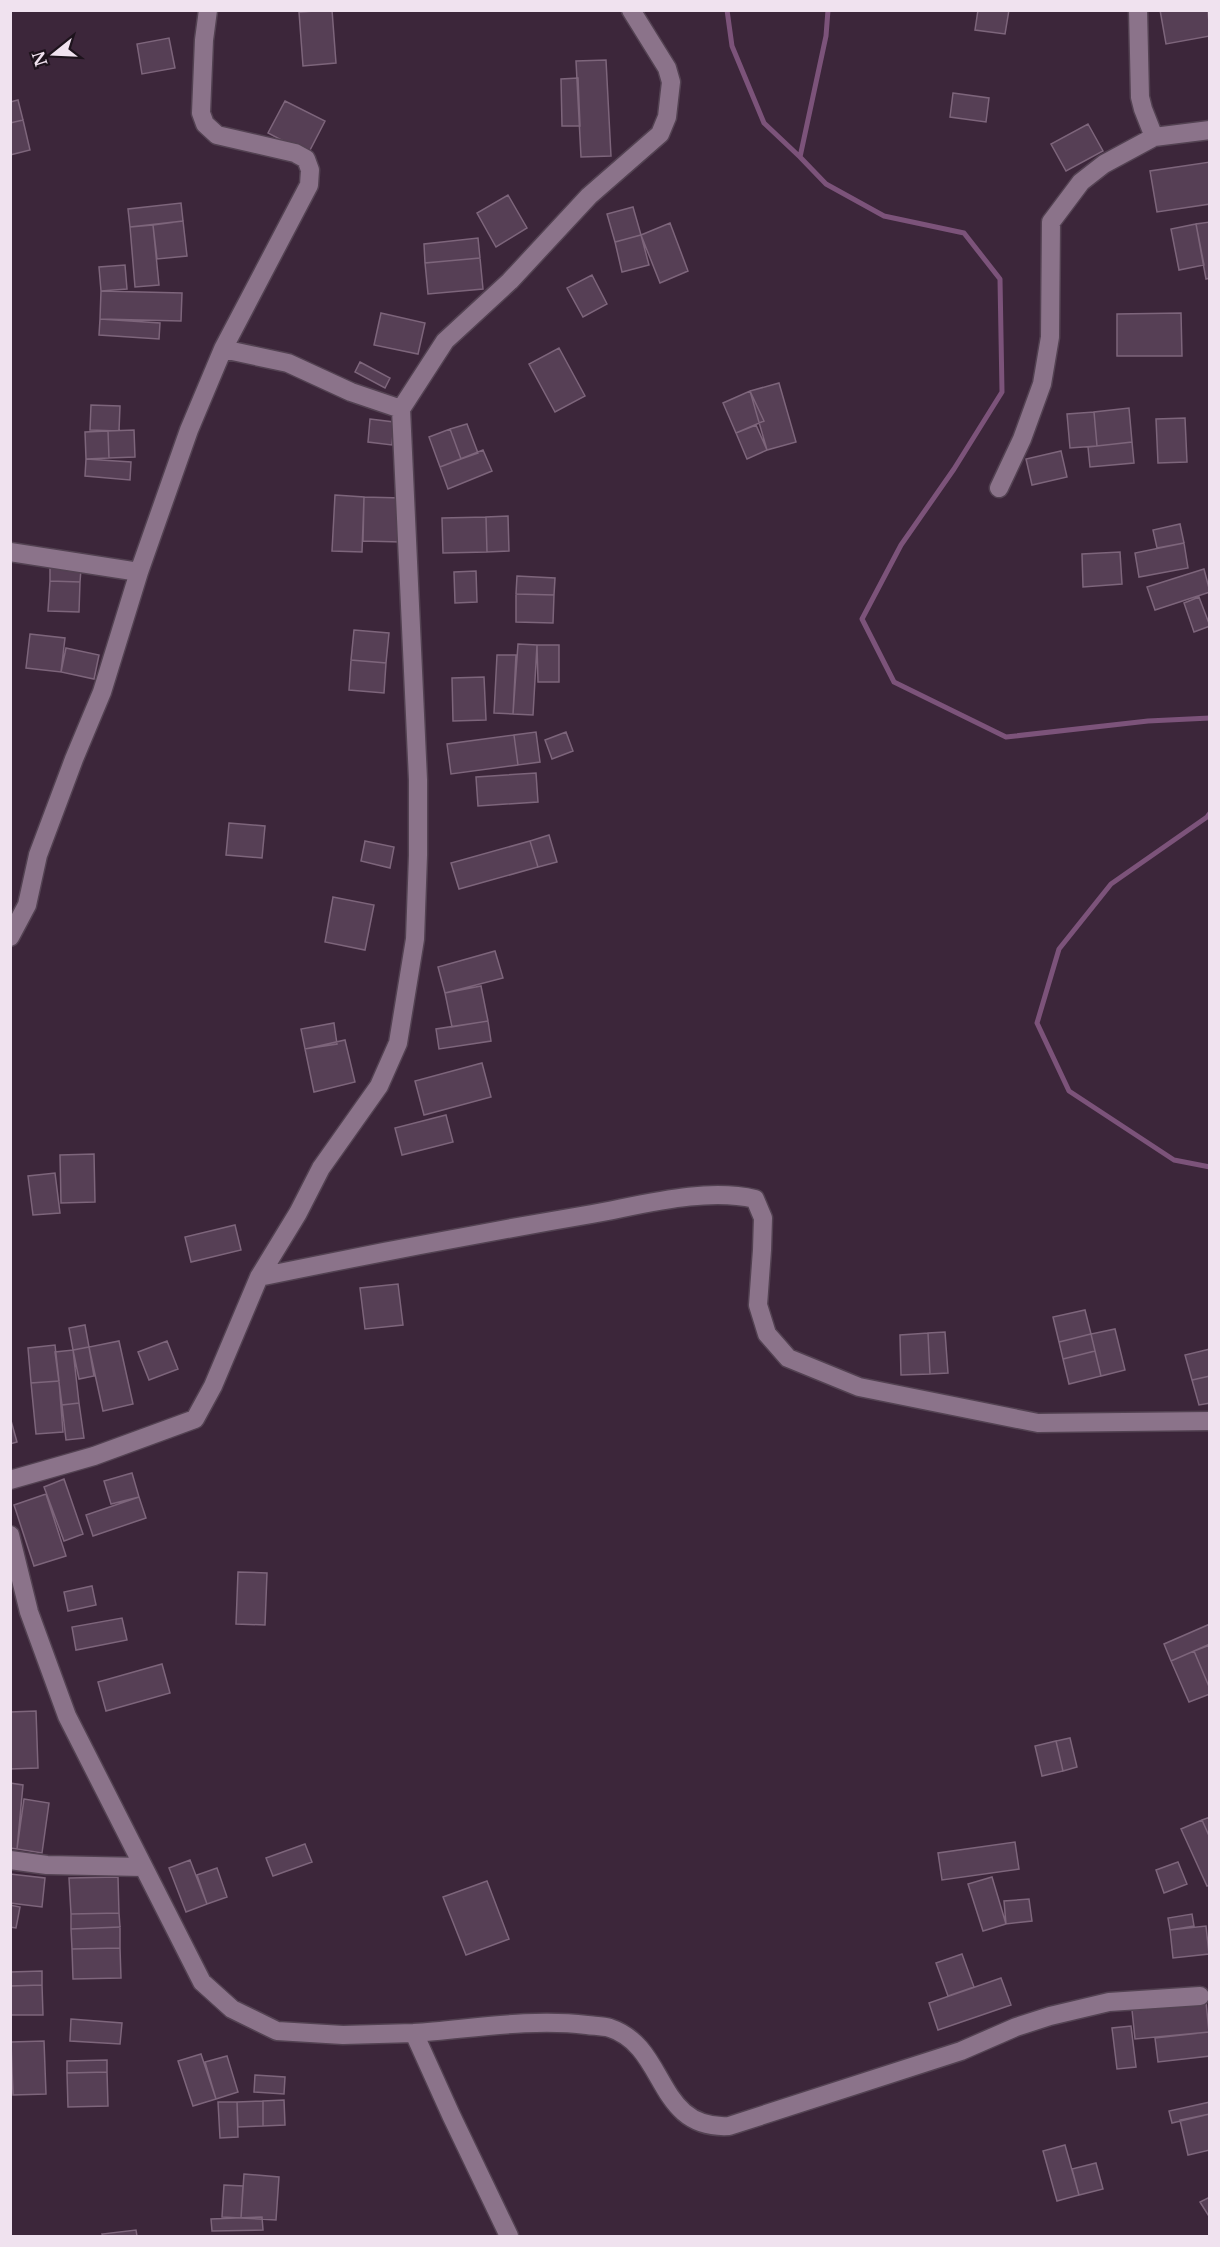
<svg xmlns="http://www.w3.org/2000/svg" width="1220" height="2247" font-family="'Libre Baskerville',serif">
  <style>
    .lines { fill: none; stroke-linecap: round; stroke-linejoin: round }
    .stream { stroke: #7c537a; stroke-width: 5 }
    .building { fill: #563f55; stroke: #7d657b; stroke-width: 1.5 }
    .street-casing { stroke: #534252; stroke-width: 21 }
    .street { stroke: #8b738a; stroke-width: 18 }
  </style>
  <rect width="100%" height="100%" fill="#3c263a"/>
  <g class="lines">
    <path class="stream" d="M727 10 732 46 764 123 800 157
      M828 10 826 36 800 157 826 184 884 216 964 233 1000 279 1002 392 954 469 901 545 862 619 894 682 1006 737 1148 721 1210 718
      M1210 813 1207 817 1111 884 1059 949 1037 1023 1069 1091 1174 1160 1210 1167"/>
  </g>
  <path class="building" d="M332 10 336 63 303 66 299 12Z
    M978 10H1009L1005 34 975 30Z
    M1160 10H1208L1210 36 1166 44Z
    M169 38 175 68 142 74 137 44Z
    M606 60 611 156 581 157 576 61Z
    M578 78 580 126H562L561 79Z
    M953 93 989 98 986 122 950 117Z
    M18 100 23 120 10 123V102Z
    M285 101 325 121 308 154 268 133Z
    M23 120 30 150 10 155V123Z
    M1088 124 1103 151 1066 171 1051 144Z
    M1210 162V204L1157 212 1150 171Z
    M508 195 527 228 496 247 477 213Z
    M181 203 183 221 130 227 128 209Z
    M633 207 641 235 615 242 607 214Z
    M183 221 187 256 157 259 153 225Z
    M1210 222V278L1206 279 1196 224Z
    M670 223 688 271 660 283 641 235Z
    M1196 224 1204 265 1179 270 1171 229Z
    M153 225 159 285 135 287 130 227Z
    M641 235 649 265 622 272 615 242Z
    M478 238 480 258 425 263 424 244Z
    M480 258 483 289 428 294 425 263Z
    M125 265 127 289 101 291 99 267Z
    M592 275 607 304 583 317 567 288Z
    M101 291 182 293 181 321 100 319Z
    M381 313 425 323 418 354 374 345Z
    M1181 313 1182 356H1117V314Z
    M100 319 160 323 159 339 99 335Z
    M559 348 585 396 555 412 529 364Z
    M360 362 390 378 385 388 355 372Z
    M779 383 796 442 767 450 750 391Z
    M750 391 764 421 736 433 723 403Z
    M91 405 120 406 119 431 90 430Z
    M1129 408 1132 442 1097 446 1094 412Z
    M1094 412 1097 446 1070 448 1067 414Z
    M1185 418 1187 462 1158 463 1156 419Z
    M370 419 394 422 392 445 368 442Z
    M467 424 478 453 461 459 450 429Z
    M756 425 767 450 747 459 736 433Z
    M450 429 461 459 440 467 429 437Z
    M134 430 135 457 109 458 108 431Z
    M108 431 109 458 86 459 85 432Z
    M1132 442 1134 463 1090 467 1088 447Z
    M483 450 492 471 448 489 440 467Z
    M1061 451 1067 477 1032 485 1026 459Z
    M86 459 131 462 130 480 85 476Z
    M335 495 364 497 362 552 332 551Z
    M364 497 402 498 401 542 363 541Z
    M508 516 509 551 487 552 486 517Z
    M486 517 487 552 443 553 442 518Z
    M1180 524 1184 543 1157 548 1153 530Z
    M1184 543 1188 568 1139 577 1135 553Z
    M1120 552 1122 584 1083 587 1082 554Z
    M50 568 81 569 80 582 50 581Z
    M1204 569 1210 592 1155 610 1147 587Z
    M476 571 477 602 455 603 454 572Z
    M517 576 555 578 554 595 516 594Z
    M50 581 80 582 79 612 48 611Z
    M516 594 554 595 553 623 516 622Z
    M1199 597 1210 626 1194 632 1184 603Z
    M354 630 389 633 386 663 351 660Z
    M30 634 65 638 61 672 26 668Z
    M518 644 537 645 533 715 513 714Z
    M537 645H559V682H538Z
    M66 648 99 655 94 679 61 672Z
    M497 655H516L513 714 494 713Z
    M351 660 386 663 384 693 349 690Z
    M484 677 486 720 453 721 452 678Z
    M536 732 540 762 518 765 514 735Z
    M566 732 573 751 552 759 545 740Z
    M514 735 518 765 451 774 447 744Z
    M536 773 538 802 478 806 476 777Z
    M229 823 265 826 262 858 226 855Z
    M549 835 557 862 538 867 530 841Z
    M365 841 394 847 390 868 361 861Z
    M530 841 538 867 459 889 451 863Z
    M333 897 374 905 365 950 325 942Z
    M495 951 503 978 445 993 438 967Z
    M481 986 488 1021 452 1027 445 993Z
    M488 1021 491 1041 439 1049 436 1029Z
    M334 1023 337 1044 305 1049 301 1029Z
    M345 1040 355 1082 314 1092 305 1049Z
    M482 1063 491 1097 424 1115 415 1081Z
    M446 1115 453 1142 402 1155 395 1128Z
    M94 1154 95 1202 61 1203 60 1155Z
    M55 1173 60 1213 33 1215 28 1176Z
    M235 1225 241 1250 191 1262 185 1237Z
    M398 1284 403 1325 365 1329 360 1288Z
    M1085 1310 1091 1334 1059 1342 1053 1317Z
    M85 1325 89 1347 73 1350 69 1328Z
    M1115 1329 1125 1370 1101 1376 1091 1334Z
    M945 1332 948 1373 930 1374 928 1333Z
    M928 1333 930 1374 901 1375 900 1335Z
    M1091 1334 1095 1351 1063 1359 1059 1342Z
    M119 1341 133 1404 103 1411 89 1347Z
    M167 1341 178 1369 149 1380 138 1352Z
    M55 1345 59 1381 31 1383 28 1348Z
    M89 1347 94 1376 79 1379 73 1350Z
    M1210 1349V1376L1192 1380 1185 1355Z
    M73 1350 79 1403 62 1405 55 1352Z
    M1095 1351 1101 1376 1069 1384 1063 1359Z
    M1210 1376V1403L1199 1405 1192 1380Z
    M59 1381 63 1432 36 1434 31 1383Z
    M79 1403 84 1438 66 1440 62 1405Z
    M10 1417 17 1442 10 1444Z
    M132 1473 139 1497 111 1504 104 1481Z
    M64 1479 83 1534 64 1541 44 1487Z
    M46 1494 66 1556 34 1566 14 1505Z
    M139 1497 146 1518 93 1536 86 1515Z
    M238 1572 267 1573 265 1625 236 1624Z
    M92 1586 96 1605 68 1611 64 1592Z
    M122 1618 127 1640 76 1650 72 1627Z
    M1210 1624V1644L1171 1661 1164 1644Z
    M1210 1645V1689L1194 1651Z
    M1194 1651 1210 1689V1694L1189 1702 1171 1661Z
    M162 1664 170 1693 106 1711 98 1682Z
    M36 1711 38 1768 10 1769V1712Z
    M1070 1738 1077 1767 1063 1771 1056 1741Z
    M1056 1741 1063 1771 1042 1776 1035 1746Z
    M10 1783 23 1785 17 1849 10 1848Z
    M24 1799 49 1803 42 1853 17 1849Z
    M1210 1817V1838L1202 1820Z
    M1202 1820 1210 1838V1885L1207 1886 1181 1829Z
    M1015 1842 1019 1869 942 1880 938 1853Z
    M305 1844 312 1862 273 1876 266 1858Z
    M190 1860 207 1904 186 1912 169 1868Z
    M1178 1862 1187 1884 1164 1893 1156 1870Z
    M217 1868 227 1897 207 1904 197 1875Z
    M10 1874 45 1878 42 1907 10 1903Z
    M118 1877 119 1913 71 1914 69 1878Z
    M992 1877 1006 1924 983 1931 968 1884Z
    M487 1881 509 1939 466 1955 443 1897Z
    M1029 1899 1032 1921 1006 1924 1004 1901Z
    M10 1905 20 1907 16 1928 10 1927Z
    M119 1913 120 1927 71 1929V1914Z
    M1192 1914 1194 1926 1170 1930 1168 1918Z
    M1206 1926 1209 1954 1173 1958 1170 1930Z
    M120 1927V1948L72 1949 71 1929Z
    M120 1948 121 1978 73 1979 72 1949Z
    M962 1954 974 1987 948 1996 936 1963Z
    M42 1971V1985L10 1986V1972Z
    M1001 1978 1011 2005 938 2030 929 2003Z
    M42 1985 43 2015H10V1986Z
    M1206 2002 1209 2032 1135 2039 1132 2010Z
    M71 2019 122 2023 120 2044 70 2041Z
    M1131 2026 1136 2067 1117 2069 1112 2028Z
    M1209 2032 1210 2056 1158 2062 1155 2038Z
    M44 2041 46 2094 13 2095 11 2042Z
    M201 2054 216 2099 193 2106 178 2061Z
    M227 2056 238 2092 216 2099 205 2062Z
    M107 2060V2072L67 2073V2061Z
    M107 2072 108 2106 68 2107 67 2073Z
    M255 2075 285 2077 284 2094 254 2092Z
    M284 2100 285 2125 263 2126V2101Z
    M263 2101V2126L238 2127 237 2102Z
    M218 2102H237L238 2137 220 2138Z
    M1210 2102V2114L1172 2123 1169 2111Z
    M1210 2114V2150L1188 2155 1180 2120Z
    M1065 2145 1079 2195 1057 2201 1043 2151Z
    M1096 2163 1103 2189 1079 2195 1072 2169Z
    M244 2174 279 2177 276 2220 241 2218Z
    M224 2185 243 2186 241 2218 222 2217Z
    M1210 2197V2218L1200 2202Z
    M262 2217 263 2230 212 2231 211 2219Z
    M136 2230 137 2236H103L102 2234Z"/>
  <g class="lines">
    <defs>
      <path id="street" d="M208 10 204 40 201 113 205 124 217 135 295 153 306 159 310 170 309 185 223 349 288 363 351 392 401 409
        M1138 10 1140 97 1143 109 1154 137 1210 130
        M999 488 1022 439 1042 384 1050 337 1051 222 1081 182 1104 164 1154 137
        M10 552 139 572
        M10 937 27 905 38 855 74 759 102 692 139 572 189 430 223 349
        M259 1277C370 1254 481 1233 592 1214 642 1205 705 1187 755 1199L763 1218 762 1250 758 1305 767 1334 788 1358 859 1387 1038 1423 1210 1421
        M10 1480 94 1456 195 1419 213 1386 259 1277 298 1213 321 1168 379 1086 398 1043 415 939 418 855V780L401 409 445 341 510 281 589 196 660 134 667 117 671 82 667 68 631 10
        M10 1535 29 1612 67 1716 202 1982 232 2009 277 2031 343 2035 414 2033 451 2115 509 2236
        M10 1860 47 1865 142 1867
        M414 2033C471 2029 530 2018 587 2025 594 2026 603 2026 610 2028 668 2047 655 2130 729 2126L961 2051 1016 2027 1050 2016 1109 2002 1200 1996"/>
    </defs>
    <use href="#street" class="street-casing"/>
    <use href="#street" class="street"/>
  </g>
  <rect width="1220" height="2247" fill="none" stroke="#f0e2ef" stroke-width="24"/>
  <g transform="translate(54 54) rotate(252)" stroke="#1d131c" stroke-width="4.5" paint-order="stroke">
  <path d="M0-4.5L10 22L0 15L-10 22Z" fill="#f0e2ef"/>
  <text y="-9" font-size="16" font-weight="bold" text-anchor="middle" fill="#f0e2ef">N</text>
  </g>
</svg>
